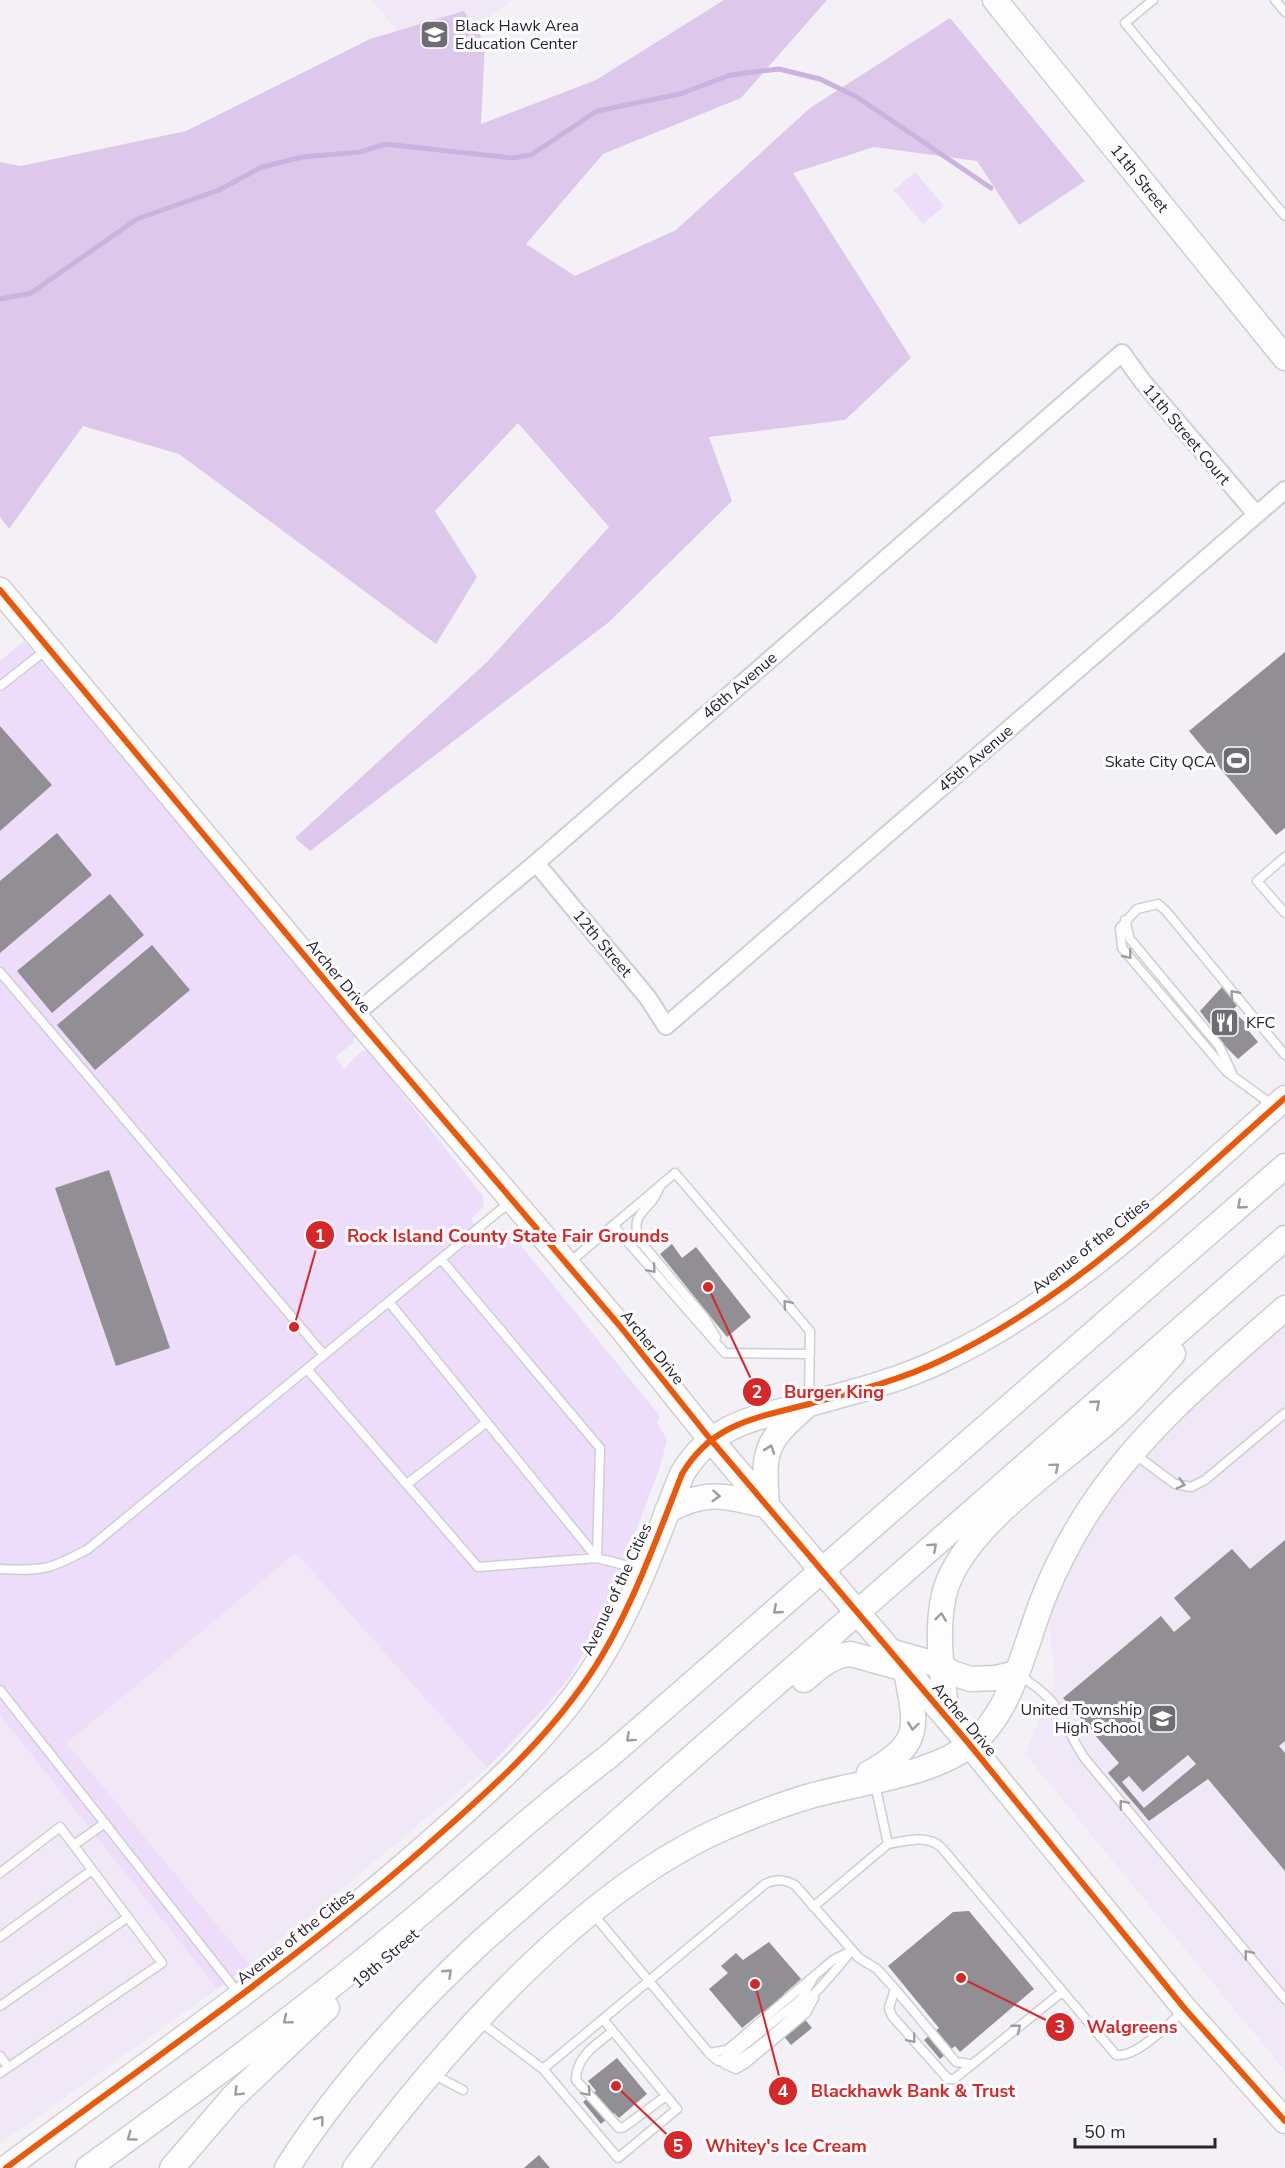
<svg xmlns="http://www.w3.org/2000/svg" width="1285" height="2168" font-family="'Nunito Sans',sans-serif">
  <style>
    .built { fill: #f0e8f7 }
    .green { fill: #eedcfb }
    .forest { fill: #ddc8ec }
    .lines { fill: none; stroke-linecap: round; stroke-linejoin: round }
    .stream { stroke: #ccb2de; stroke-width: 5 }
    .building { fill: #918f93; fill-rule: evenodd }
    .lane-casing { stroke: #d0ced3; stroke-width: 11 }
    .street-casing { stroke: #d0ced3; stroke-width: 20 }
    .secondary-casing { stroke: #d0ced3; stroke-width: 27 }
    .lane { stroke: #fdfdfe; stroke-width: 8 }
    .street { stroke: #fdfdfe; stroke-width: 16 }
    .secondary { stroke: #fdfdfe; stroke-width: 24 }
    .cycleway-casing { stroke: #fdfcff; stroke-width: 10 }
    .cycleway { stroke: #e8590c; stroke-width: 6 }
    .oneway { stroke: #9d9c9f }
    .labels { text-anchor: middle; stroke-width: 6; stroke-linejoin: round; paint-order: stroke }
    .poi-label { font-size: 16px; fill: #28252b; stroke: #fdfcff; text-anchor: start }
    .street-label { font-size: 16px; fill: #28252b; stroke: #fdfcff }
    .leader { fill: none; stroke: #d62828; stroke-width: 2 }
    .callout-dot { fill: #d62828; stroke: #fdfcff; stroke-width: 2 }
    .mark-label { font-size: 18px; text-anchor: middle; font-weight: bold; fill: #fff }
    .callout-label { font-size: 18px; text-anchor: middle; font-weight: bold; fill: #d62828; stroke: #fdfcff; stroke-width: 6; stroke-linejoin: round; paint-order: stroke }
  </style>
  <rect width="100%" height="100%" fill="#f3f0f6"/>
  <path class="built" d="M372 0H512L426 67Z
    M1285 1308V2071L1025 1754 1055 1681 1046 1592 1096 1500Z
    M296 1553 487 1768 249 1966 67 1743Z
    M0 1715 217 1989 0 2144Z"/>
  <path class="green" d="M915 172 944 206 923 224 894 190Z
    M24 641 355 1032 353 1043 335 1057 344 1069 361 1051 368 1050 482 1195 484 1206 471 1219 483 1238 503 1229 509 1231 660 1416 657 1422 667 1440 660 1467 603 1619 571 1675 547 1705 487 1768 296 1553 67 1743 250 1965 217 1989 0 1715V661Z"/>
  <path class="forest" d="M724 0H827L741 98 603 154 526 244 575 276 676 230 810 108 950 18 1085 181 1019 225 977 161 874 147 793 173 911 358 845 420 709 437 732 501 609 622 310 851 295 838 488 661 609 527 518 423 435 511 477 577 436 644 179 454 83 426 9 529 0 517V162L21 166 186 131 370 39 464 11 485 43 481 124 596 80Z"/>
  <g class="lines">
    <path class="stream" d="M0 299 31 293 137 219 219 190 262 167 302 157 360 152 385 144 512 158 531 155 597 111 680 94 730 75 779 69 820 79 857 97 991 188"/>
  </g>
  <path class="building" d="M1285 652V828L1276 835 1189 731Z
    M0 726 52 785 0 831Z
    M57 833 92 875 0 953V881Z
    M110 894 144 935 52 1013 17 971Z
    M152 945 190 990 95 1070 57 1025Z
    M1222 987 1237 1006 1232 1010 1251 1028 1248 1030 1258 1042 1238 1059 1216 1037 1218 1035 1200 1011Z
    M109 1170 170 1348 116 1366 55 1188Z
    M672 1244 682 1258 696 1247 751 1317 727 1337 660 1254Z
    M1285 1540V1741L1279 1746 1285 1753V1871L1208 1779 1149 1821 1108 1773 1119 1763 1063 1698 1161 1616 1174 1632 1191 1618 1174 1598 1232 1549 1250 1569ZM1188 1755 1196 1764 1144 1808 1122 1782 1129 1776 1143 1792Z
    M969 1911 1034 1989 960 2052 955 2046 940 2059 924 2040 939 2028 888 1966 953 1912Z
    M769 1942 801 1979 784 1994 812 2028 791 2045 763 2011 742 2028 709 1989 728 1973 721 1966 736 1953 743 1960Z
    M617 2058 647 2094 619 2118 614 2113 601 2124 583 2102 596 2091 588 2081Z
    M539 2155 550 2168H524Z"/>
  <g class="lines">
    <defs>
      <path id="lane" d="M1153 0 1125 23 1285 216
        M1275 0 1285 12
        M0 686 46 650
        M1285 857 1257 881 1285 913
        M1125 920 1130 939 1219 1046 1232 1073
        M0 972 324 1355
        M1274 1106 1227 1072 1122 948 1120 928 1137 909 1158 904 1166 911 1285 1055
        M660 1186C651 1213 629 1210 639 1240L704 1317 716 1337
        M613 1225 725 1353 810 1354
        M441 1259 600 1448 597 1558
        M570 1262 675 1173 810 1331 809 1402
        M389 1302 597 1558
        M307 1369 478 1567 597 1558 640 1569
        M1133 1453 1175 1484 1191 1487 1205 1480 1285 1413
        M407 1484 487 1422
        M0 1569C44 1571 49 1570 88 1549L510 1202
        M1018 1674C1030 1683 1043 1690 1052 1702 1066 1719 1072 1742 1086 1760L1285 1999
        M0 1690 239 1994
        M875 1784 888 1844C905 1841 927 1834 941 1847L1116 2055C1137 2058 1169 2023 1185 2010
        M74 1845 105 1823
        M0 1873 60 1827 162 1963 0 2073
        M813 1907 888 1844
        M594 1915 709 2053 718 2061 731 2056 801 1999 813 1978
        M0 1937 92 1870
        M895 1989 889 2008 892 2016 948 2079H954L1062 1992
        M0 2006 128 1917
        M479 2021 543 2069 765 1884C777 1879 784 1879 795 1885L859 1958 877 1969 895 1989 956 2062 971 2064
        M613 2031C596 2045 576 2056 576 2080L619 2128 624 2127 666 2096
        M709 2053 727 2050 833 1960 847 1953
        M0 2056 8 2067
        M719 2061 730 2064C767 2048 826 1983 852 1950
        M725 2064 736 2069 745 2064 806 2013 814 1998
        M543 2069 618 2158 677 2109 603 2019
        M431 2073 463 2090"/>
      <path id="street" d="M536 863 648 998 666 1026 1285 490
        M354 1015 536 863 1122 353 1143 382 1256 514"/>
      <path id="secondary" d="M995 0 1285 358
        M0 590 354 1015 619 1325 711 1440 970 1745 1185 2009 1285 2121
        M667 1511C706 1489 726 1496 767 1506 763 1450 764 1443 806 1406
        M890 1651 942 1666 952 1673 971 1679 996 1678 1017 1673
        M804 1680C818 1668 832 1655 851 1654L905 1669
        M947 1717C943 1677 935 1635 944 1595 960 1527 1063 1463 1114 1416 1135 1397 1154 1375 1173 1354
        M869 1773C924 1743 916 1726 906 1671
        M6 2168C147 2063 292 1964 424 1848 484 1795 544 1743 589 1676 629 1617 656 1540 682 1474 712 1423 756 1418 809 1404 853 1392 901 1380 942 1360 1073 1298 1178 1192 1285 1098
        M88 2168C203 2085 318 2000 427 1908 487 1858 545 1804 608 1757L1285 1166
        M172 2168 232 2098 327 2008
        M287 2168C341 2083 409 2009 482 1941L1285 1238
        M355 2168C448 2044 582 1890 726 1827 752 1816 780 1805 807 1797 857 1782 928 1777 970 1745 1013 1713 1025 1642 1045 1594 1058 1562 1076 1529 1095 1501 1146 1426 1218 1367 1285 1308"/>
    </defs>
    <use href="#lane" class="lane-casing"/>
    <use href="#street" class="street-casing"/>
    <use href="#secondary" class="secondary-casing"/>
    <use href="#lane" class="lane"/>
    <use href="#street" class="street"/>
    <use href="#secondary" class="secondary"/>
    <defs>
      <path id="cycleway" d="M0 590 354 1015 619 1325 711 1440 970 1745 1185 2009 1285 2121
        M6 2168C147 2063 292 1964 424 1848 484 1795 544 1743 589 1676 629 1617 656 1540 682 1474 712 1423 756 1418 809 1404 853 1392 901 1380 942 1360 1073 1298 1178 1192 1285 1098"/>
    </defs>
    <use href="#cycleway" class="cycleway-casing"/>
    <use href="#cycleway" class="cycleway"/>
  </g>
  <defs><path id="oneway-chevron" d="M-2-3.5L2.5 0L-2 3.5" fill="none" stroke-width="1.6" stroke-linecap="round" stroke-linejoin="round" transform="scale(1.5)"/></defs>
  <g class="oneway">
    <use href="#oneway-chevron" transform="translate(1128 955) rotate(51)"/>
    <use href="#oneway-chevron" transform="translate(1234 994) rotate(-130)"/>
    <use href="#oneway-chevron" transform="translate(1241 1205) rotate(139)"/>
    <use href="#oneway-chevron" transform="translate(652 1269) rotate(49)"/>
    <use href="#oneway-chevron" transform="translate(787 1304) rotate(-131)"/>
    <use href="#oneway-chevron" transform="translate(1096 1404) rotate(-41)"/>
    <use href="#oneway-chevron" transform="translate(770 1449) rotate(-71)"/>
    <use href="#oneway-chevron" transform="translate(1055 1467) rotate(-40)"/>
    <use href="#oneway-chevron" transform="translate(1181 1484) rotate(15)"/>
    <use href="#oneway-chevron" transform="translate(716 1496) rotate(4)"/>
    <use href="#oneway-chevron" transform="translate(933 1547) rotate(-42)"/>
    <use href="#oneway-chevron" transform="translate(777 1610) rotate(139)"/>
    <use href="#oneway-chevron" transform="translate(941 1617) rotate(-83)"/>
    <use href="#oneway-chevron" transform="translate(913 1726) rotate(98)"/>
    <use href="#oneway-chevron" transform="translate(630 1738) rotate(138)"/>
    <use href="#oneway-chevron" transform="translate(1123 1804) rotate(-130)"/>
    <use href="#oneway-chevron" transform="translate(1248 1954) rotate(-130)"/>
    <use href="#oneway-chevron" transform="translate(448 1973) rotate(-43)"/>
    <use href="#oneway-chevron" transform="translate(287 2020) rotate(141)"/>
    <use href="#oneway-chevron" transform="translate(1017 2028) rotate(-38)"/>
    <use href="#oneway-chevron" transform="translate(912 2039) rotate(50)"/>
    <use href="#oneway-chevron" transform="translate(238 2092) rotate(135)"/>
    <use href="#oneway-chevron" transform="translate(587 2092) rotate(49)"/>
    <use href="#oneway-chevron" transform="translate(320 2120) rotate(-53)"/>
    <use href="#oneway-chevron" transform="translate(131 2137) rotate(144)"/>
  </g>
  <defs>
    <symbol id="school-square" viewBox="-11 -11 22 22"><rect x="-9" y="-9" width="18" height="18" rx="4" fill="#6f6c72" stroke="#fdfcff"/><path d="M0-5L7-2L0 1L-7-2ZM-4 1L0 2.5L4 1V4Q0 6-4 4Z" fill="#fff"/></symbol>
    <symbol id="stadium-square" viewBox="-11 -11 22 22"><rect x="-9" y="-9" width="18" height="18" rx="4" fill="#6f6c72" stroke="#fdfcff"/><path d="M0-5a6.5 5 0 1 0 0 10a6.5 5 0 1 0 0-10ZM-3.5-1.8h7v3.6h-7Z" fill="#fff"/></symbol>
    <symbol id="restaurant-square" viewBox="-11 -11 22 22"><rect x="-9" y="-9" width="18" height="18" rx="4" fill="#6f6c72" stroke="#fdfcff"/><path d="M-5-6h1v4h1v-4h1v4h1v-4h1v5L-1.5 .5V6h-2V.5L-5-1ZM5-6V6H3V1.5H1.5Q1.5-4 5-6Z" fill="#fff"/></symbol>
  </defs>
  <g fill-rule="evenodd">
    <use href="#school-square" x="418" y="18" width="33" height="33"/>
    <use href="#stadium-square" x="1220" y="744" width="33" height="33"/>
    <use href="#restaurant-square" x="1208" y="1006" width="33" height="33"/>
    <use href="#school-square" x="1146" y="1702" width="33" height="33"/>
  </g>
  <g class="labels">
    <g class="poi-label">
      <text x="455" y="31">Black Hawk Area<tspan x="455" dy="18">Education Center</tspan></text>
      <text x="1216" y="767" text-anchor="end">Skate City QCA</text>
      <text x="1246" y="1028">KFC</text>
      <text x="1142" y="1715" text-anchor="end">United Township<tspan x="1142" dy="18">High School</tspan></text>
    </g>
    <g class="street-label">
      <text transform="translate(1140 178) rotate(51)" y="6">11th Street</text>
      <text transform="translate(1187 434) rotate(50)" y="6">11th Street Court</text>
      <text transform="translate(739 685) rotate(-41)" y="6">46th Avenue</text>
      <text transform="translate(975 758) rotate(-41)" y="6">45th Avenue</text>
      <text transform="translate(603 943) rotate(50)" y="6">12th Street</text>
      <text transform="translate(339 976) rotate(50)" y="6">Archer Drive</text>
      <text transform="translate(1090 1245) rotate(-38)" y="6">Avenue of the Cities</text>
      <text transform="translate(653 1347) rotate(51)" y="6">Archer Drive</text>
      <text transform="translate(616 1589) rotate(-65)" y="6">Avenue of the Cities</text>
      <text transform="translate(965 1719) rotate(50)" y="6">Archer Drive</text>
      <text transform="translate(295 1936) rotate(-38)" y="6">Avenue of the Cities</text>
      <text transform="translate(385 1958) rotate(-41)" y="6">19th Street</text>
    </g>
  </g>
  <path class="leader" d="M294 1327L320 1235M708 1287L757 1392M961 1978L1060 2027M755 1984L783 2091M616 2086L678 2145"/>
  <g class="callout-dot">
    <circle cx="294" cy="1327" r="6"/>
    <circle cx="708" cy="1287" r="6"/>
    <circle cx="961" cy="1978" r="6"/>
    <circle cx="755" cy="1984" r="6"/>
    <circle cx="616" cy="2086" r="6"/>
    <circle cx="320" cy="1235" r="15"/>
    <circle cx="757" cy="1392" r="15"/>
    <circle cx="1060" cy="2027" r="15"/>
    <circle cx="783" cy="2091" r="15"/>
    <circle cx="678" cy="2145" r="15"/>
  </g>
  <g class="mark-label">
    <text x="320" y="1242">1</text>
    <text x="757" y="1398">2</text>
    <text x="1060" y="2033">3</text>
    <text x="783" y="2097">4</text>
    <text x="678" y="2152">5</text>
  </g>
  <g class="callout-label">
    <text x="508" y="1242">Rock Island County State Fair Grounds</text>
    <text x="834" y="1398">Burger King</text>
    <text x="1132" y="2033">Walgreens</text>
    <text x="913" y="2097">Blackhawk Bank &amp; Trust</text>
    <text x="786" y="2152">Whitey's Ice Cream</text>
  </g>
  <path d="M1075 2138v9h140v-9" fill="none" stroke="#28252b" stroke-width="3"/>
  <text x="1084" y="2138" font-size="18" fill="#28252b" stroke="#fdfcff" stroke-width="4.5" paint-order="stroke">50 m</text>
</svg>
